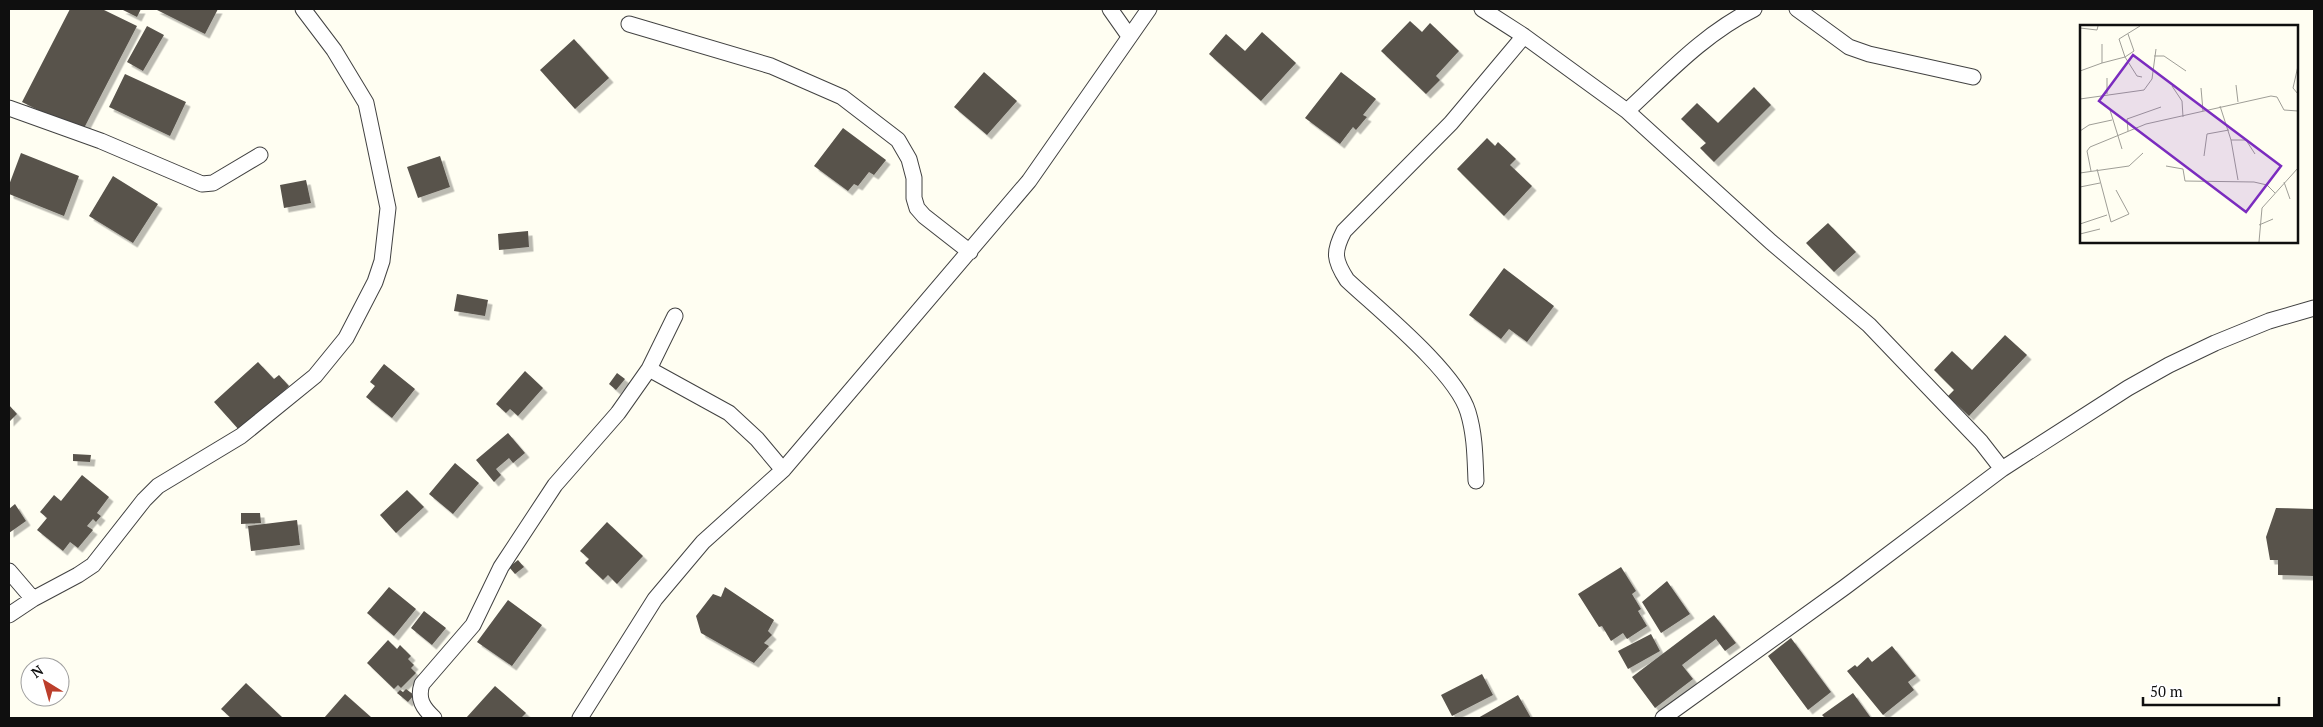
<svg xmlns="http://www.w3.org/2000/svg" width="2323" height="727" font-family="'PT Serif',serif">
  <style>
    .building { fill: #58534c; filter: url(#shadow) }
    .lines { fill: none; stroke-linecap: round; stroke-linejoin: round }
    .minor-casing { stroke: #424242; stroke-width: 17 }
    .minor { stroke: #fff; stroke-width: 15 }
    .inset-road { fill: none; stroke: #9f9e97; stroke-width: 1 }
    .view { fill: #7b2cbf; fill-opacity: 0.15; stroke: #7b2cbf; stroke-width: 2.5 }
    .inset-edge { fill: none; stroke: #0f0f0f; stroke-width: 2.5 }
  </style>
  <defs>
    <filter id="shadow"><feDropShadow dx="4.5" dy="4.5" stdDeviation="0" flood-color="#0004"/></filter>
  </defs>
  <rect width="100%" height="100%" fill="#fffef2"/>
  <path class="building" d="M70 9H102L137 26 82 132 22 102Z
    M121 9H141L137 17Z
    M155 9H218L205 34Z
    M1410 21 1422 32 1430 23 1459 51 1436 76 1440 80 1426 94 1381 51Z
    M147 26 164 35 143 71 127 62Z
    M1262 32 1296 63 1261 101 1209 54 1226 34 1245 51Z
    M574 39 609 78 575 109 540 70Z
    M984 72 1017 101 987 135 954 107Z
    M1341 72 1376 99 1363 115 1367 117 1356 130 1353 127 1340 144 1305 118Z
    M125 74 186 102 170 136 109 107Z
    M1754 87 1771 105 1714 162 1700 148 1706 143 1681 119 1697 103 1718 123Z
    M843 128 886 160 874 175 869 172 858 186 854 184 848 191 814 166Z
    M1487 138 1495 146 1498 142 1516 159 1510 165 1532 186 1504 216 1457 169Z
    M21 153 79 176 64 216 9 194V185Z
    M440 156 450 187 418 198 407 167Z
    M113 176 158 204 133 243 89 216Z
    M306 180 311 203 284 208 280 185Z
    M1828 223 1856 252 1834 272 1806 243Z
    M528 231 529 247 499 250 498 234Z
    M1504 268 1554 306 1527 342 1509 329 1501 339 1469 315Z
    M457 294 488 300 485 316 454 311Z
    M2005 335 2027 355 1969 416 1948 396 1954 390 1934 370 1952 351 1972 370Z
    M258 362 274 379 279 375 289 386 240 431 214 402Z
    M384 364 415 389 392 418 366 397 375 386 370 382Z
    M525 371 543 388 518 416 510 409 506 413 496 404Z
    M617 373 625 379 616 390 609 384Z
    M9 405 17 414 9 422Z
    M508 433 525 453 513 463 509 458 496 469 501 475 494 482 476 460Z
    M73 454 91 455 90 462 73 461Z
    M455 463 479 483 453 514 429 494Z
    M82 475 109 497 97 513 101 516 96 522 93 519 87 526 93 530 78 548 70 542 63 551 37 530 47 518 40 512 54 495 61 501Z
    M407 490 424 507 396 533 380 515Z
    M15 504 26 521 9 533V509Z
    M2276 508 2314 509V576L2278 575V560H2270L2266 537Z
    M241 513H260L261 523 241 524Z
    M297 520 300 545 251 551 248 526Z
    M607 522 643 556 617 584 608 575 603 580 585 563 589 559 580 551Z
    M518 560 524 567 515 574 509 567Z
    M1621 567 1636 591 1632 594 1641 609 1638 611 1647 626 1627 639 1623 633 1611 641 1602 626 1599 627 1578 594Z
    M1667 581 1690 614 1661 633 1642 602Z
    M389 587 416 609 394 636 367 613Z
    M725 587 774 620 768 631 772 635 764 643 769 646 754 663 701 633 696 616 713 594 721 597Z
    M508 600 542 625 512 666 477 642Z
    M424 611 446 628 432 645 411 628Z
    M1714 615 1736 643 1725 651 1716 639 1682 665 1693 679 1655 708 1632 677Z
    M1651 634 1660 651 1628 669 1618 651Z
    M1791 638 1831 692 1808 710 1768 656Z
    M388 640 397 649 400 645 411 656 408 659 414 665 411 668 416 673 401 688 398 685 394 689 367 663Z
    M1892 646 1916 676 1908 682 1914 690 1883 715 1847 671 1855 665 1857 667 1868 657 1872 662Z
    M1482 674 1493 695 1452 716 1441 695Z
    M246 683 283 718H231L221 709Z
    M495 686 526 713 521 718H466Z
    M406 689 414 695 408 702 397 693 400 690 403 692Z
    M1853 693 1871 718H1825L1822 715Z
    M345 694 372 718H324Z
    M1518 695 1531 718H1478L1492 710Z"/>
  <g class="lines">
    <defs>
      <path id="minor" d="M1110 9 1129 36
        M1482 9 1524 36 1627 111 1771 242 1869 325 1981 442 2002 469
        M1797 9 1849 47 1869 54 1973 77
        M629 24 771 66 842 97 898 140 909 159 914 178V198L917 208 924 216 970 252
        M9 108 101 141 202 184 213 183 260 155
        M1627 111C1667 74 1705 33 1754 9
        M649 369 729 413 757 439 783 470
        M1476 481C1475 458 1475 435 1468 412 1456 372 1379 310 1347 280 1334 260 1333 252 1344 231L1451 123 1524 36
        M9 571 33 599
        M9 615 33 599 78 575 93 565 144 500 158 486 241 436 315 376 346 338 375 282 382 261 388 208 366 103 334 50 303 9
        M434 718C423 708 417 699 422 684L473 625 501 567 555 485 618 413 649 369 675 316
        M580 718 655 599 703 542 783 470 1029 181 1149 9
        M1663 718 1845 587 2002 469 2128 388 2169 365 2215 343 2269 321 2314 308"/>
    </defs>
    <use href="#minor" class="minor-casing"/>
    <use href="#minor" class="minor"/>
  </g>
  <g transform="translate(2080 25)">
    <rect width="218" height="218" fill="#fffef2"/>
    <path class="inset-road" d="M60 1 39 14 45 32 57 51 62 52M0 3 17 5 18 1M74 31H84L106 46M22 38 45 32 54 26 48 9M218 41 213 63 218 69M0 46 22 38V19M156 60 158 77M92 61 102 76 103 92M121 63 123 86M27 69V53M0 74 64 65 72 54 76 24M140 81 151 115 158 155M30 85 42 124M0 106 9 100 32 95M48 106 47 94 81 82M151 115H166L175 129M124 131 127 109 149 105M86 141 103 144 105 156 174 157 187 160 195 168M17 144 31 197 49 189 36 165M11 146 7 126 10 122 66 99 191 71 197 72 204 85 218 86M0 148 49 141 63 128M204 157 210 174M0 162 20 158M0 199 27 190M179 200 193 194M0 209 20 204M179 217 182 183 218 143"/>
    <path class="view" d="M53 30 201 141 166 187 19 76Z"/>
    <rect width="218" height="218" class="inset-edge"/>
  </g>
  <rect width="2323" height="727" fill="none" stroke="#0f0f0f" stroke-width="20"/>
  <g transform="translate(45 682) rotate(323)"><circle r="24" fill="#ffffff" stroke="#9f9f9f"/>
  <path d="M0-4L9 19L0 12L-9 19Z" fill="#bc3e2b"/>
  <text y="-8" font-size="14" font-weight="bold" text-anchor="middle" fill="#0f0f0f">N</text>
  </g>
  <path d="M2143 697v8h136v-8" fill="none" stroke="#0f0f0f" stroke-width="2.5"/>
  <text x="2150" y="697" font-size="15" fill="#0f0f0f" stroke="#ffffff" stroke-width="4" paint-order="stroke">50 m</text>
</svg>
